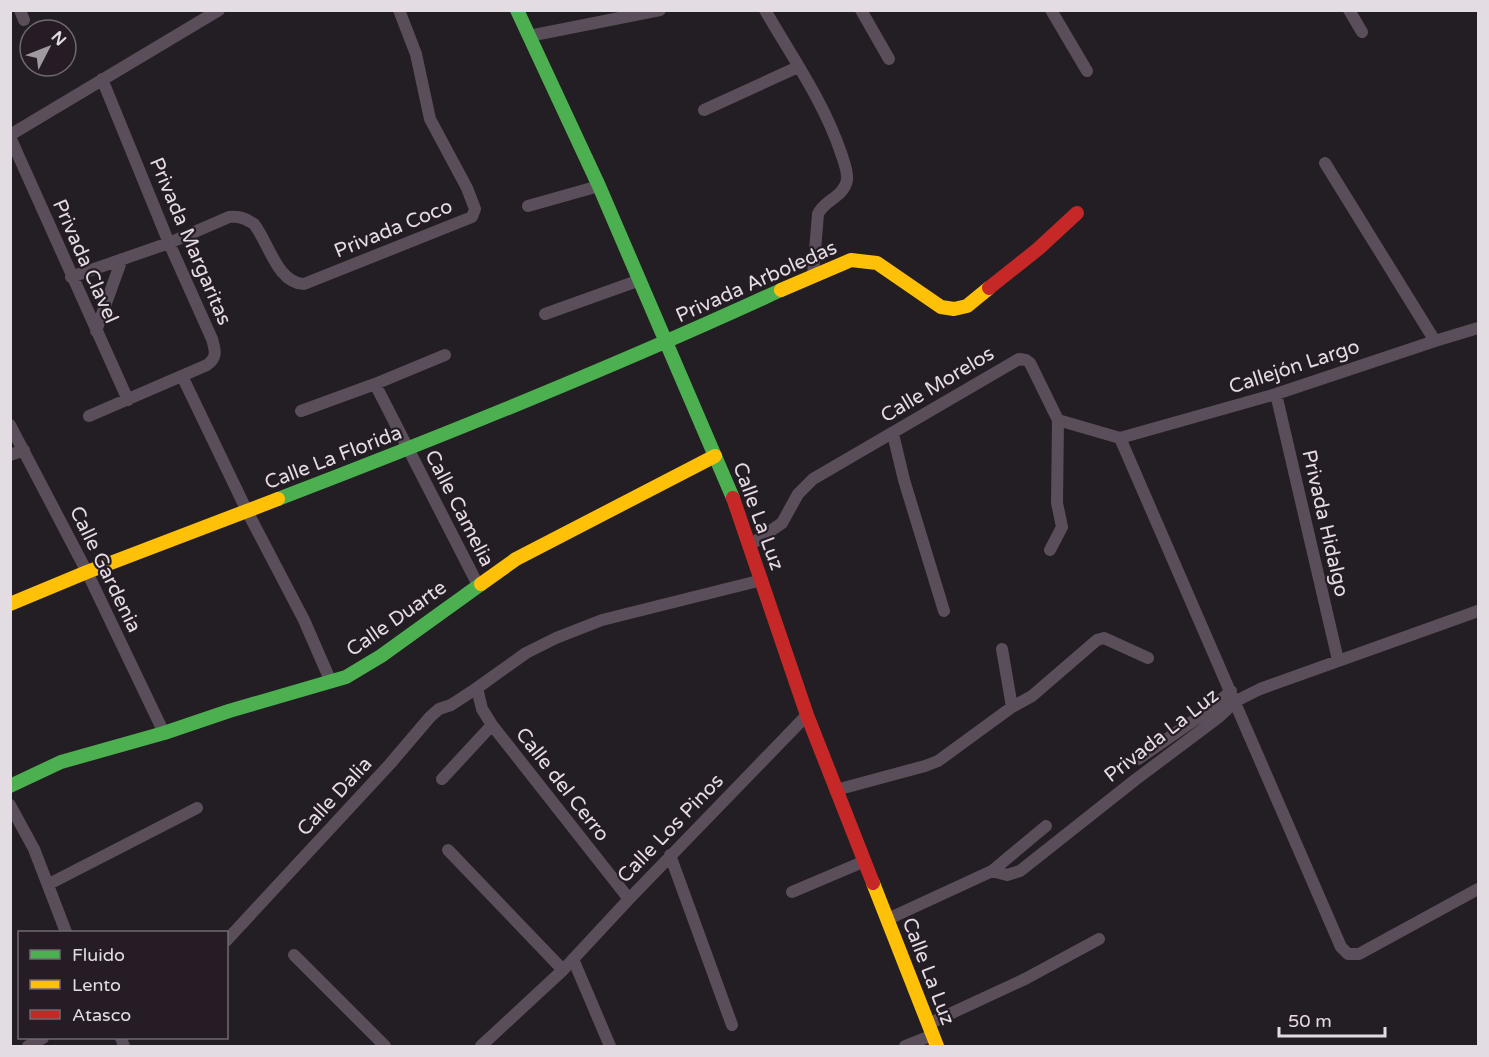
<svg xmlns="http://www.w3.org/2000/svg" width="1489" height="1057" font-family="'Varela Round',sans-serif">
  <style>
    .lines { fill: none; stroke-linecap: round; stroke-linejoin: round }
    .street { stroke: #5a4e5b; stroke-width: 12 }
    .fast { stroke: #4caf50; stroke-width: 14 }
    .slow { stroke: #ffc107; stroke-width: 14 }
    .jam { stroke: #c62828; stroke-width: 14 }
    .labels { text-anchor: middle; stroke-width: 4.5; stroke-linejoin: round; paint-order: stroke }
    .street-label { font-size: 20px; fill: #e3dde3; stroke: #251c25 }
  </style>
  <rect width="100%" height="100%" fill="#231e23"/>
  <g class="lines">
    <path class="street" d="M20 10 24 20
      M765 10C792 57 824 102 841 153 844 162 848 171 847 180 844 197 824 200 818 214L813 275
      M861 10 889 59
      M1051 10 1087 71
      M1349 10 1362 32
      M529 36 660 10
      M704 110 798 67
      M10 135 219 10
      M10 137 128 400
      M1325 163 1435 341
      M528 206 599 186
      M71 277 169 243 229 217C239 216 245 218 254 224 269 243 277 283 304 284L472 217 475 209 467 188 430 119 416 54 399 10
      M545 314 640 280
      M96 331 122 259
      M182 376 247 511 304 620 331 682
      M375 384 478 585
      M1276 394 1338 660
      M301 411 375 384 445 355
      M89 416 207 365C218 357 215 350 212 339L169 243 102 79
      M10 425 87 572 164 733
      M893 434 904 480 944 611
      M1120 438 1341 947 1348 954H1359L1478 889
      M1120 438 1276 394 1435 341 1478 328
      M10 455 24 450
      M750 545 782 523 798 494 813 479 1019 359 1026 360 1030 363 1058 420 1120 438
      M1050 550 1062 527 1057 503 1058 420
      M1002 649 1012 707
      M477 688 482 709 492 725 629 899
      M1138 759 1209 710 1231 691
      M442 779 492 725
      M836 790 925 766 938 761 1012 707 1032 696 1097 640 1104 638 1148 658
      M10 805 34 849 66 932
      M448 850 563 970
      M670 855 732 1025
      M992 871 1046 826
      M49 884 197 808
      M792 892 865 861
      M888 919 992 871 1007 875 1020 871 1135 780 1219 717 1236 701 1260 689 1478 611
      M226 941 390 764 430 717 439 709 451 705 477 688 526 653 556 638 602 620 762 580
      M294 955 385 1046
      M573 959 610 1046
      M928 1024 1025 979 1099 939
      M121 1038 124 1046
      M28 1046 43 1038
      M481 1046 563 970 629 899 807 715
      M905 1046 933 1035"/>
    <path class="fast" d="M517 10 599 186 733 498
      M278 499C448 434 616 366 781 290
      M10 786 61 762 164 733 229 711 346 677 381 656 481 584"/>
    <path class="slow" d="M781 290 851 260 877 263 941 307 954 309 967 306 989 288
      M481 584 516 559 715 456
      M10 604 87 572 278 499
      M873 883 937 1046"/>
    <path class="jam" d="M989 288 1038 249 1077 213
      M733 498 807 715 873 883"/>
  </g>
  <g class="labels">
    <g class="street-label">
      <text transform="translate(393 228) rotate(-22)" y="7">Privada Coco</text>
      <text transform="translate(191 241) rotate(67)" y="7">Privada Margaritas</text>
      <text transform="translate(86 261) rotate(66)" y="7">Privada Clavel</text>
      <text transform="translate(756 281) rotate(-24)" y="7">Privada Arboledas</text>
      <text transform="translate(1294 366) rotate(-18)" y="7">Callejón Largo</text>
      <text transform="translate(937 384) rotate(-31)" y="7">Calle Morelos</text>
      <text transform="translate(333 457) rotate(-21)" y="7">Calle La Florida</text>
      <text transform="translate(460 508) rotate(63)" y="7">Calle Camelia</text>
      <text transform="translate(759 516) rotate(70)" y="7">Calle La Luz</text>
      <text transform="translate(1326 523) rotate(77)" y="7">Privada Hidalgo</text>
      <text transform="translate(106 569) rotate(64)" y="7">Calle Gardenia</text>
      <text transform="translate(396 618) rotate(-35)" y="7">Calle Duarte</text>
      <text transform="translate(1161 735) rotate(-38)" y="7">Privada La Luz</text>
      <text transform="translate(563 784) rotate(52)" y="7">Calle del Cerro</text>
      <text transform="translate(334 796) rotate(-47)" y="7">Calle Dalia</text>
      <text transform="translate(670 828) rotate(-46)" y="7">Calle Los Pinos</text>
      <text transform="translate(929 971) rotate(69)" y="7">Calle La Luz</text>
    </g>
  </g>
  <rect width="1489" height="1057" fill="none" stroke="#e3dde3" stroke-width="24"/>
  <rect x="18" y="931" width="210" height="108" fill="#251c25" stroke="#716971" stroke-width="1.5"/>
  <rect x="30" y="950" width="30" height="9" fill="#4caf50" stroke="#716971" stroke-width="1.5"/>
  <text x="72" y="961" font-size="18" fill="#e3dde3">Fluido</text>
  <rect x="30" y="980" width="30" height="9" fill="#ffc107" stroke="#716971" stroke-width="1.5"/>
  <text x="72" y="991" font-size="18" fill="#e3dde3">Lento</text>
  <rect x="30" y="1010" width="30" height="9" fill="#c62828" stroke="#716971" stroke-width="1.5"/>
  <text x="72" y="1021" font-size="18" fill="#e3dde3">Atasco</text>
  <g transform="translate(48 48) rotate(48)"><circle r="28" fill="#251c25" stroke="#716971" stroke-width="1.5"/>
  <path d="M0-4.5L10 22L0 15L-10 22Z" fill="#a09aa0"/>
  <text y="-9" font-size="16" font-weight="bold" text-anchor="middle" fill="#e3dde3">N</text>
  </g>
  <path d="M1279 1027v9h106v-9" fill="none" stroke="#e3dde3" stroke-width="3"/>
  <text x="1288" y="1027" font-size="18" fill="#e3dde3" stroke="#251c25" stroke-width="4.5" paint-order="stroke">50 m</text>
</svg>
